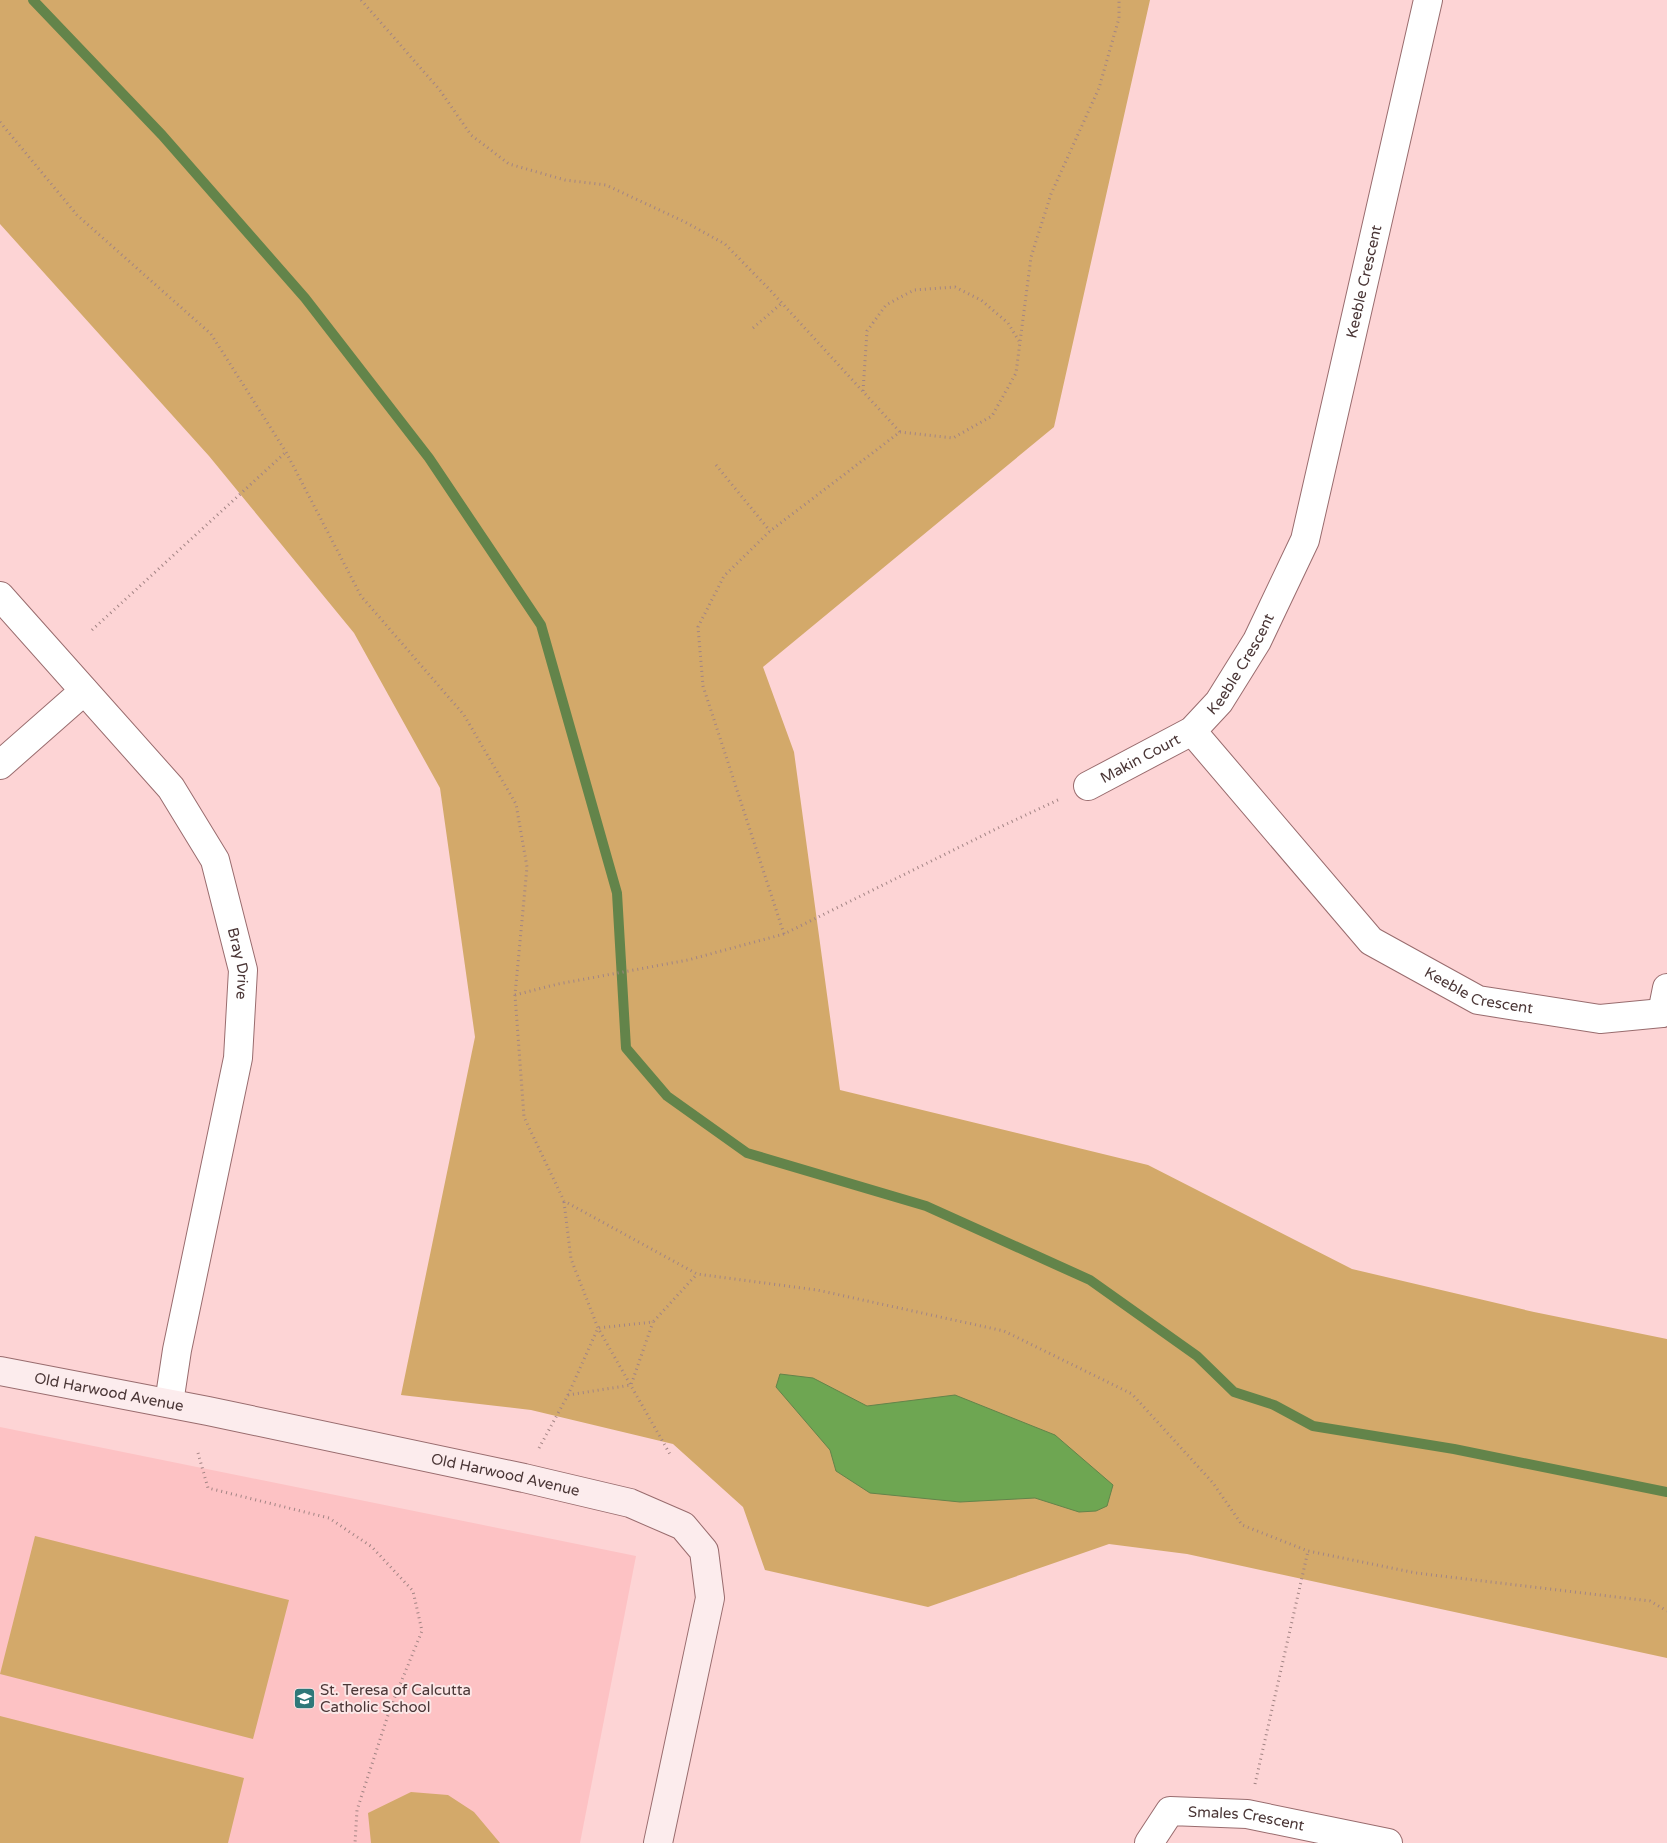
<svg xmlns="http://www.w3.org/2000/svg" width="1667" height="1843" font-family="'Varela Round',sans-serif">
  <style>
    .built { fill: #fdc2c4 }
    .green { fill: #d3a96a }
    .water { fill: #6ea652; stroke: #63844a }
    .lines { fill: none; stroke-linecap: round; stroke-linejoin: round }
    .stream { stroke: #63844a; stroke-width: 10 }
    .street-casing { stroke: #996c6e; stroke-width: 30 }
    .secondary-casing { stroke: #996c6e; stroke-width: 30 }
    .path { stroke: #a28484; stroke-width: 3; stroke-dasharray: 1 4; stroke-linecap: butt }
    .street { stroke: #fff; stroke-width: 28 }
    .secondary { stroke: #fceced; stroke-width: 28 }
    .labels { text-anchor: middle; stroke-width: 4; stroke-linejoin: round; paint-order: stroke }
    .street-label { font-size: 15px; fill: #4a3636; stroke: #fce7e7 }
    .poi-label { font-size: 15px; fill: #4a3636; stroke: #fce7e7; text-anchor: start }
  </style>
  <rect width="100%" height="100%" fill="#fdd4d5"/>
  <path class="built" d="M0 1427 636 1556 580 1843H0Z"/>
  <path class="green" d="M0 0H1150L1054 427 763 667 794 752 840 1090 1148 1165 1352 1269 1534 1312 1667 1339V1658L1187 1554 1109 1544 928 1607 765 1570 743 1507 673 1444 531 1410 401 1395 475 1037 440 788 354 633 209 456 0 224Z
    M35 1536 289 1600 253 1739 0 1674Z
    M0 1716 244 1778 228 1843H0Z
    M411 1792 448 1795 474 1812 500 1843H371L368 1813Z"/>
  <path class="water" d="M780 1374 813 1378 867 1406 955 1395 1055 1435 1113 1485 1107 1506 1096 1511 1079 1512 1035 1498 960 1502 870 1493 836 1471 830 1450 776 1387Z"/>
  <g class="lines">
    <path class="stream" d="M33 0 162 135 305 298 429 458 541 625 617 893 626 1048 667 1096 747 1153 926 1206 1090 1280 1197 1356 1234 1392 1274 1405 1313 1426 1454 1449 1667 1492"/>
    <defs>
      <g id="street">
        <path id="s1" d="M0 596 171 788 215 860 243 970 238 1058 177 1350 169 1403"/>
        <path id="s2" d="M1192 731 1371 941 1478 1000 1600 1019 1662 1013"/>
        <path d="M0 765 84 691"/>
        <path id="s3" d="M1088 786 1192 731 1219 702 1257 641 1305 540 1428 0"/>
        <path d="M1662 1013 1667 988"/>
        <path id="s4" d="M1149 1843 1170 1811 1247 1814 1388 1843"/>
      </g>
      <g id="secondary">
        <path id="s5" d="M0 1371 208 1411 524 1478 630 1503 683 1526 704 1551 710 1598 658 1843"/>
      </g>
    </defs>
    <use href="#street" class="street-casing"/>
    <use href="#secondary" class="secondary-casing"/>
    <path class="path" d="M361 0 439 89 471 135 509 164 565 180 606 185 685 222 725 244 770 290 900 432
      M0 122 77 215 211 334 286 452 361 596 464 715 516 804 527 867 515 995 524 1117 564 1201 697 1274 817 1290 1004 1331 1132 1394 1213 1483 1242 1525 1308 1551 1416 1573 1650 1601 1667 1611
      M753 328 782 303
      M863 391 867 331 886 305 914 290 955 287 981 300 1008 323 1019 341
      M716 465 770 531
      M92 630 286 452
      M784 934 703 686 698 627 724 576 770 531 900 432 953 438 992 416 1016 373 1031 257 1051 194 1099 88 1119 18V0
      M515 995 558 984 688 960 784 934 998 828 1060 799
      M564 1202 571 1259 598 1328 671 1456
      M568 1395 631 1385 653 1322
      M539 1448 568 1395 598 1328 653 1322 697 1274
      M198 1453 208 1488 329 1518 372 1547 413 1591 422 1631 390 1709 357 1810 355 1843
      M1255 1784 1308 1551"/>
    <use href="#street" class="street"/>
    <use href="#secondary" class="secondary"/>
  </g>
  <defs>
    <symbol id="school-square" viewBox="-11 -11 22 22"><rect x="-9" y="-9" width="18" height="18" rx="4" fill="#2f7879" stroke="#fce7e7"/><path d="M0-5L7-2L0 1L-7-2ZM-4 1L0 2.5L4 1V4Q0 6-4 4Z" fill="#fff"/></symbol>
  </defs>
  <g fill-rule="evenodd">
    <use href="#school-square" x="292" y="1686" width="25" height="25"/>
  </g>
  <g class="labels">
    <g class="street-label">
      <text dy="5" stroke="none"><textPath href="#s3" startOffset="606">Keeble Crescent</textPath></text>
      <text dy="5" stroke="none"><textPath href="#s3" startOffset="201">Keeble Crescent</textPath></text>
      <text dy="5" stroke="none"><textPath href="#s3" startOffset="59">Makin Court</textPath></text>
      <text dy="5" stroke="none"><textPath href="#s1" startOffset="448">Bray Drive</textPath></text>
      <text dy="5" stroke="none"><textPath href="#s2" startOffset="396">Keeble Crescent</textPath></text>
      <text dy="5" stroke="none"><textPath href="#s5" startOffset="111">Old Harwood Avenue</textPath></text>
      <text dy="5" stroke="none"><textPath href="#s5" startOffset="516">Old Harwood Avenue</textPath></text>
      <text dy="5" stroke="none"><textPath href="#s4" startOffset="115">Smales Crescent</textPath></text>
    </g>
    <g class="poi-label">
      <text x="320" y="1695">St. Teresa of Calcutta<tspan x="320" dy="17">Catholic School</tspan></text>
    </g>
  </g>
</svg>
